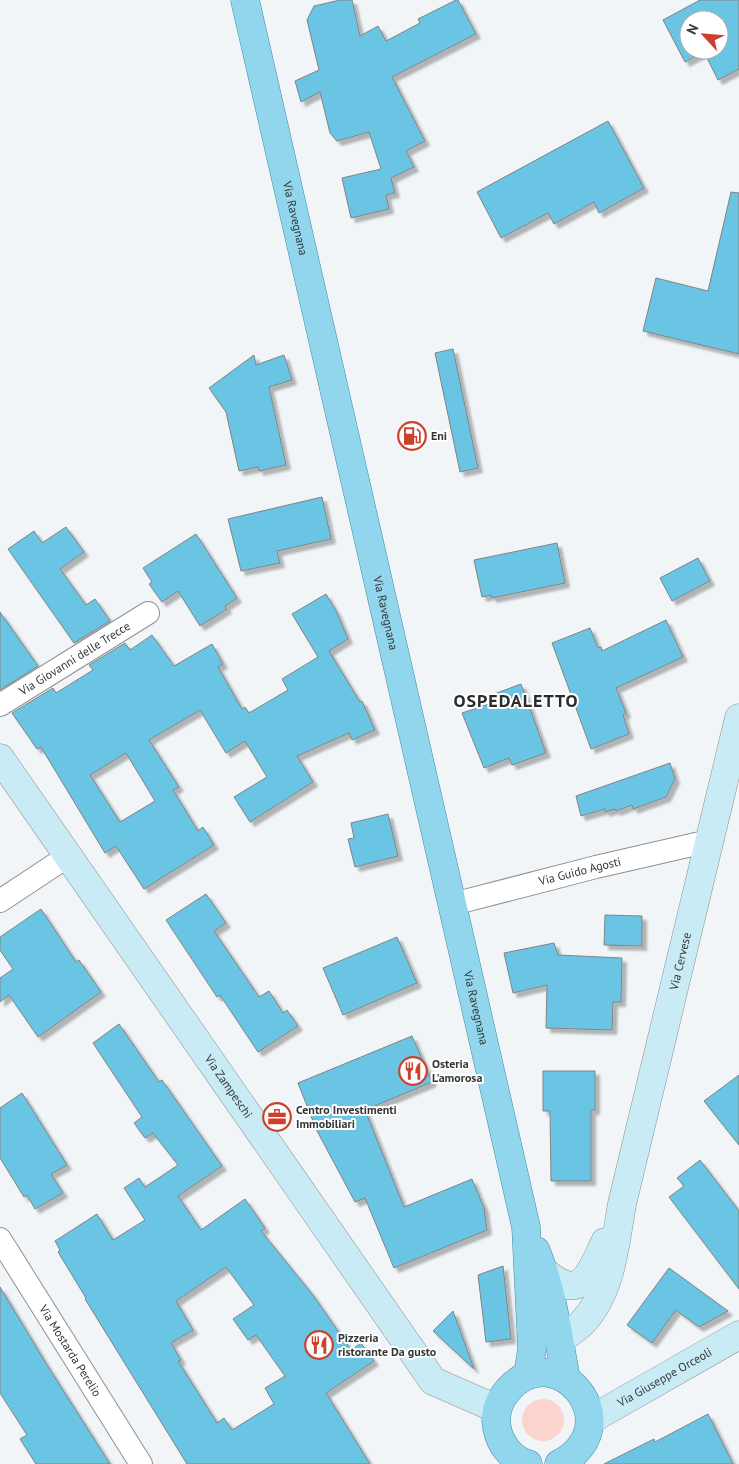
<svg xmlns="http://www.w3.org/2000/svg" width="739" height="1464" font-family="'PT Sans',sans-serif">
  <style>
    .green { fill: #fad4cd }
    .building { fill: #6bc5e4; stroke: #808385; fill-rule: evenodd; filter: url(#shadow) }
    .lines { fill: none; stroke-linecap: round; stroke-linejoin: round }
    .street-casing { stroke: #8e9193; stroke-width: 24 }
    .secondary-casing { stroke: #8e9193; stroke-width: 29 }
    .primary-casing { stroke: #418da4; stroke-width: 29 }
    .street { stroke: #fff; stroke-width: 22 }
    .secondary { stroke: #c8ebf5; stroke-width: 28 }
    .primary { stroke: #91d6ec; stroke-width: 28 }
    .labels { text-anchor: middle; stroke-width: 4; stroke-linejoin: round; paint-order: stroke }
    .street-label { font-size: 12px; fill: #353737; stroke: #fff }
    .poi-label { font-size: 12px; font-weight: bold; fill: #353737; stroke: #fff; text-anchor: start }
    .district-label { font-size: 18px; font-weight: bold; letter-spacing: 1px; fill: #292b2c; stroke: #fff }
  </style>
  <defs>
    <filter id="shadow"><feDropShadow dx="4.5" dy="4.5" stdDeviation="1" flood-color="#0004"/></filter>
  </defs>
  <rect width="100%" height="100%" fill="#f1f5f7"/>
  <path class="green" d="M522 1420a21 21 0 1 1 42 0a21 21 0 1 1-42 0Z"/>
  <path class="building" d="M340 0H352L360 36 378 26 386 41 420 23 418 19 456 0H458L476 34 392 77 425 141 406 151 414 167 391 178 395 193 386 195 389 209 351 218 342 178 381 169 369 132 337 141 330 133 320 92 301 102 295 81 319 70 307 20 314 6Z
    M700 0H739V69L718 80 704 52 685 62 663 20ZM689 20H719V50H689Z
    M608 121 644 188 599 213 594 202 554 224 548 213 501 238 477 192Z
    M731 192 739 193V354L643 331 656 278 708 291Z
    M453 349 478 468 460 472 435 353Z
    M254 355 256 365 284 355 292 380 269 387 286 465 259 471 258 467 239 471 226 412 209 388Z
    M322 497 331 539 277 551 280 563 241 571 228 519Z
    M66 527 84 552 60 569 86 605 95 599 110 621 74 643 8 549 34 531 42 543Z
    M196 534 237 598 225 606 227 609 200 626 178 591 162 602 149 584 152 582 143 568Z
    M557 543 565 583 492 598 491 595 482 597 474 560Z
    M698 558 710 581 672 601 660 578Z
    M326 594 336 611 348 639 329 651 360 702 362 701 375 730 352 740 349 733 297 756 313 782 250 822 234 797 267 777 245 741 226 753 200 710 149 740 179 787 173 790 198 831 203 827 214 845 144 889 116 846 105 853 41 747 37 749 12 713 53 688 56 693 93 670 89 665 125 643 130 650 152 635 174 666 212 644 223 664 218 667 242 709 245 707 249 713 288 690 282 679 318 657 292 614ZM126 753 155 801 120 822 90 775Z
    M0 612 38 666 0 690Z
    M666 620 683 657 616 688 626 713 623 715 629 734 591 749 552 643 590 628 598 648 601 647 602 651Z
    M521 684 546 753 512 765 509 758 484 768 462 713 489 704 486 697Z
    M670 763 675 779 666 797 633 809 632 805 616 811 615 809 605 812V809L581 816 576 796Z
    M388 814 398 856 355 867 348 839 354 838 351 823Z
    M206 894 226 923 214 931 259 997 269 991 283 1013 287 1010 298 1026 258 1052 220 995 217 997 166 920Z
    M41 909 76 962 79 960 101 992 38 1037 9 995 0 1002V978L13 969 0 950V937Z
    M605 915 642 916V946L604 945Z
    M397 937 417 983 343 1015 323 968Z
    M554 943 558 955 622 958 621 1002H613L612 1030 546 1028 547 985 513 993 504 953Z
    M119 1024 159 1082 162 1080 222 1166 178 1196 201 1230 245 1199 265 1228 261 1231 313 1295 351 1350 361 1343 374 1361 326 1393 370 1464H187L85 1299 86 1298 58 1252 60 1250 55 1241 97 1214 113 1240 145 1220 124 1188 139 1178 145 1187 178 1165 153 1133 145 1138 134 1123 142 1117 93 1043ZM226 1267 254 1305 233 1319 248 1340 256 1335 285 1376 265 1388 274 1404 232 1430 224 1418 217 1423 178 1361 181 1360 171 1343 193 1330 176 1301Z
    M412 1036 432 1082 365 1110 404 1207 472 1179 484 1208 487 1230 394 1268 365 1198 355 1202 316 1129 298 1083Z
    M543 1071H595V1110H591V1181H551L550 1111H543Z
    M739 1075V1145L704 1101Z
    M22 1093 67 1165 51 1174 63 1193 35 1209 27 1195 24 1197 0 1158V1108Z
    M700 1160 739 1211V1289L669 1197 684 1186 677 1178Z
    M503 1266 511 1339 486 1342 478 1275Z
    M669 1268 728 1311 699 1327 676 1310 652 1343 627 1325Z
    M0 1287 47 1365 110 1464H36L20 1439 27 1435 0 1393Z
    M453 1311 474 1369 433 1331Z
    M708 1414 733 1464H604L654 1439 655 1442Z"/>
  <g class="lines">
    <defs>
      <g id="street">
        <path id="s1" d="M0 705 148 613"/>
        <path d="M0 901 68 856"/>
        <path id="s2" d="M453 904 596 867 709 841"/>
        <path id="s3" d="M0 1239 141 1464"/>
      </g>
      <g id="secondary">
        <path id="s4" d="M0 758 433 1381 497 1409"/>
        <path d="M545 1272C582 1304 590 1273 605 1242"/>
        <path id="s5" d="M559 1340C566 1335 575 1330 581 1324 612 1293 615 1244 622 1204L739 718"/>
        <path id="s6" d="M590 1420 739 1335"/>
      </g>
      <g id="primary">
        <path id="s7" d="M245 0 526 1227 532 1349 528 1375"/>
        <path d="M536 1251C553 1292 558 1336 566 1379"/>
        <path d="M528 1464C511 1459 500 1444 497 1428 494 1413 499 1400 509 1389 557 1336 632 1425 559 1464"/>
      </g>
    </defs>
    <use href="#street" class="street-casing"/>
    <use href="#secondary" class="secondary-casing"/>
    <use href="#primary" class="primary-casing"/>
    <use href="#street" class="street"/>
    <use href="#secondary" class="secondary"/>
    <use href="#primary" class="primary"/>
  </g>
  <defs>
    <symbol id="fuel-ring" viewBox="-11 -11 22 22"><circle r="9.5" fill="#fff" stroke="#cc402c" stroke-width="1.5"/><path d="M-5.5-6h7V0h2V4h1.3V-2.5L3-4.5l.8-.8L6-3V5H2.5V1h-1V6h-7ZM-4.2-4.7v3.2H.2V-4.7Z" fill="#cc402c"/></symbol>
    <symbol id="restaurant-ring" viewBox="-11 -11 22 22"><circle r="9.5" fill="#fff" stroke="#cc402c" stroke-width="1.5"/><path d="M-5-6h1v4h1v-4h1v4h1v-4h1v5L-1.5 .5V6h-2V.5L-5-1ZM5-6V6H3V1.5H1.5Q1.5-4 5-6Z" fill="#cc402c"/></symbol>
    <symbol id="office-ring" viewBox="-11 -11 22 22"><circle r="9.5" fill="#fff" stroke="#cc402c" stroke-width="1.5"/><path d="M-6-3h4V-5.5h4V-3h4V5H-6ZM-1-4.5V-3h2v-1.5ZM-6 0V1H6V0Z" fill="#cc402c"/></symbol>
  </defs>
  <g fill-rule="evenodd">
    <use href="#fuel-ring" x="396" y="420" width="32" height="32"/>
    <use href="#restaurant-ring" x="397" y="1055" width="32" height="32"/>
    <use href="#office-ring" x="261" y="1101" width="32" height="32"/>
    <use href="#restaurant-ring" x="303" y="1329" width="32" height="32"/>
  </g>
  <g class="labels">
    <g class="street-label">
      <text dy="4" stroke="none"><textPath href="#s7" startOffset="224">Via Ravegnana</textPath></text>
      <text dy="4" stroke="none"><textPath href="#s7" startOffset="629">Via Ravegnana</textPath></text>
      <text dy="4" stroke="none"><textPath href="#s1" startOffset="88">Via Giovanni delle Trecce</textPath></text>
      <text dy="4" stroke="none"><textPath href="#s2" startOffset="131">Via Guido Agosti</textPath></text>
      <text dy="4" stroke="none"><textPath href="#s5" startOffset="406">Via Cervese</textPath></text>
      <text dy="4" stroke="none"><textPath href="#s7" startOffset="1034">Via Ravegnana</textPath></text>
      <text dy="4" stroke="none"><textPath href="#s4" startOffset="400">Via Zampeschi</textPath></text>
      <text dy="4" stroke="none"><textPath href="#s3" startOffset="132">Via Mostarda Perelio</textPath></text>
      <text dy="4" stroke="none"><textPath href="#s6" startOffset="86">Via Giuseppe Orceoli</textPath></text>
    </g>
    <g class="poi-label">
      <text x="431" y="440">Eni</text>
      <text x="432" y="1068">Osteria<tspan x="432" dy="14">L'amorosa</tspan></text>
      <text x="296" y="1114">Centro Investimenti<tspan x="296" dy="14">Immobiliari</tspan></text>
      <text x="338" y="1342">Pizzeria<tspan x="338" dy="14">ristorante Da gusto</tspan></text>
    </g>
    <g class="district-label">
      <text x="516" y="707">OSPEDALETTO</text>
    </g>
  </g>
  <g transform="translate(704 35) rotate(296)"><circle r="24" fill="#ffffff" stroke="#aeafaf"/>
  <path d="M0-4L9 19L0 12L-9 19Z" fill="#cc402c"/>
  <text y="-8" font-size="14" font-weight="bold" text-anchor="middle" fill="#353737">N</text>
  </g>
</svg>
